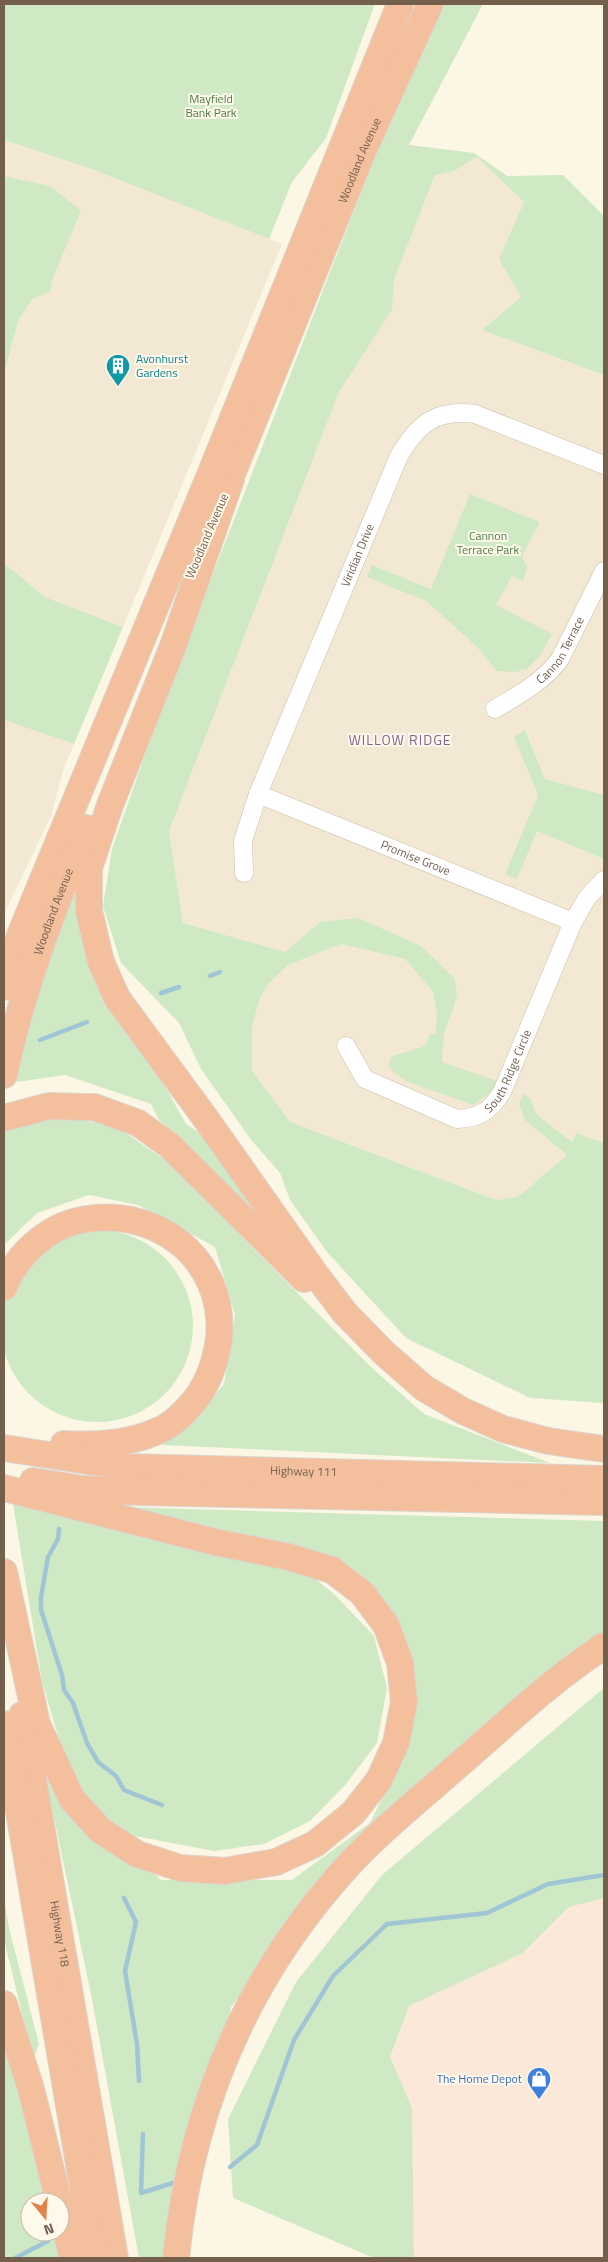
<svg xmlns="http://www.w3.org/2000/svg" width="608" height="2262" font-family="'Titillium Web',sans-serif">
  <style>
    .residential { fill: #f3e8d3; fill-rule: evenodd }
    .commercial { fill: #fbe8d9 }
    .green { fill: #cee9c3 }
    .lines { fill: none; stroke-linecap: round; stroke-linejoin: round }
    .stream { stroke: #a0c6d6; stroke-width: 4.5 }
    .minor-casing { stroke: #cdbeab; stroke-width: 19 }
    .highway-casing { stroke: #dbd5d0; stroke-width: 28 }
    .minor { stroke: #fff; stroke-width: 18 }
    .highway { stroke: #f4bf9d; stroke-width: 26 }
    .labels { text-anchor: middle; stroke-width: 4; stroke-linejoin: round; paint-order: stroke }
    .park-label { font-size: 12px; fill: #4f7e46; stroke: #fef9eb }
    .street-label { font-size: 12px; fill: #735f4b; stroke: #fef9eb }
    .culture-label { font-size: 12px; fill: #0d838f; stroke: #fef9eb; text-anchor: start }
    .shop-label { font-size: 12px; fill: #366cbe; stroke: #fef9eb; text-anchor: end }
    .neighbourhood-label { font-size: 14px; letter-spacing: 1px; fill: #876290; stroke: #fef9eb }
  </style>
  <rect width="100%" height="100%" fill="#fcf6e5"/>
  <path class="residential" d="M4 140 94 170 282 244 123 627 45 597 4 563V375L18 321 32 299 50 292 52 280 50 186 4 176Z
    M477 157 524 202 499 259 521 297 482 330 604 375V795L545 779 525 730 515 737 538 795 505 874 517 878 537 831 604 859V1143L576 1133 572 1142 535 1113 531 1099 525 1120 567 1155 518 1197 496 1200 290 1122 252 1071V1027L259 1001 267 985 288 965 341 944 405 959 433 992 437 1013 435 1034H430L425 1046 392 1056 442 1062 444 1034 457 997 455 979 320 922 285 952 183 923 169 831 339 392 392 310 394 280 435 175 454 171ZM540 522 522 556 523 581 512 576 496 605 543 651 534 663 522 671 497 670 477 647 426 601 372 565 431 589Z
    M4 720 74 744 64 768 51 816 4 914Z"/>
  <path class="commercial" d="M604 1898V2258H414L412 2109 390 2057 409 2006 523 1953 569 1907Z"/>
  <path class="green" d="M4 4H375L326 138 292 182 269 239 94 170 4 140Z
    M441 4H483L409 145 474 153 507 176 563 175 604 216V375L482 330 521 297 499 259 524 202 477 157 454 171 435 175 394 280 392 310 339 392 169 831 183 923 285 952 320 922 358 918 421 946 455 979 457 997 444 1034 442 1062 497 1081 492 1091 473 1105 406 1081 388 1067 392 1056 425 1046 430 1034H435L437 1013 433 992 405 959 341 944 288 965 267 985 259 1001 252 1027V1071L290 1122 496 1200 518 1197 567 1155 525 1120 519 1104 524 1094 531 1099 535 1113 572 1142 576 1133 604 1143V1403L530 1398 406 1338 327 1252 290 1200 280 1173 252 1141 201 1069 179 1023 121 963 103 906 112 849 166 695 386 128Z
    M4 176 50 186 81 211 52 280 50 292 32 299 18 321 4 375Z
    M470 494 540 522 522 556 527 567 523 581 512 576 496 605 552 634 540 656 527 669 515 672 497 671 477 647 426 601 367 577 372 565 431 589Z
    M4 563 45 597 123 627 74 744 4 720Z
    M525 730 545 779 604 795V859L537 831 517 879 505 874 538 795 514 737Z
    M72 886 124 1031H134L186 1124 212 1141 271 1233 159 1120 151 1104 65 1075 17 1082V1064Z
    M72 1117 117 1127 165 1160 372 1368 424 1414 550 1463 162 1445 187 1428 224 1384 235 1315 215 1247 138 1205 89 1195 37 1213 4 1245V1130L31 1119Z
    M1 1326a96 96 0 1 1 192 0a96 96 0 1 1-192 0Z
    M13 1504 123 1529 296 1563 335 1595 374 1636 387 1688 377 1743 345 1785 310 1821 264 1844 214 1851 125 1834 85 1797 64 1756 42 1681Z
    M120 1507 604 1521V1638L342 1859 231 2007 174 2258H139L92 1999 45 1775 161 1880H292L370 1823 389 1784 407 1705 369 1596Z
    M604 1688V1898L569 1907 523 1953 409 2006 390 2057 412 2108 414 2258H374L233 2198 228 2119 296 1982 382 1875Z
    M4 1898 9 1928 39 2044 33 2059 4 1939Z
    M4 1996 51 2202H30V2232H57L63 2258H4Z"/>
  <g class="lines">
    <path class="stream" d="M210 976 220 972
      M161 993 179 987
      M40 1040 87 1022
      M59 1529 58 1539 48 1557 41 1597V1610L62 1675 64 1690 73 1703 87 1743 98 1762 116 1776 124 1790 162 1805
      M124 1898 136 1922 125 1971 137 2044 139 2081
      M143 2134 141 2193 176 2182
      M230 2167 257 2145 294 2040 333 1976 387 1924 487 1913 548 1884 604 1875
      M15 2258 48 2241"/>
    <defs>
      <g id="minor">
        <path id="s1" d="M495 709C520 694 543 682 560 659L604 571"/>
        <path id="s2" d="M258 794 573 922"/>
        <path id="s3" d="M244 873 243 841 258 794 399 456C418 424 435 409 475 414L604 465"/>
        <path id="s4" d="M346 1046 365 1079 457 1119C480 1118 490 1111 502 1092L573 922 587 898 604 880"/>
      </g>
      <g id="highway">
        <path d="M231 479 173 646 110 805 89 868V911L101 962 117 998 206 1119 316 1275 345 1313 383 1352 424 1388 463 1411 503 1429 548 1441 604 1449"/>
        <path id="s5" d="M224 494 362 153 430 4"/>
        <path d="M4 987 20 935 212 470 400 4"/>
        <path id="s6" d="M4 1075C22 989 53 909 86 828"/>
        <path d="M4 1118 49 1106 83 1107H94L138 1123 170 1146 304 1279"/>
        <path d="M4 1287C16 1256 45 1229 77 1221 153 1203 226 1257 219 1338 216 1361 209 1382 195 1400 185 1412 174 1424 160 1430 130 1444 97 1446 64 1444"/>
        <path id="s7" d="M4 1448 126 1467 604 1479"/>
        <path d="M33 1481 83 1489 138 1492 604 1502"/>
        <path d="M4 1488 215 1542 289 1557 332 1570 362 1593 386 1625 400 1663 404 1702 396 1743 379 1780 353 1813 315 1844 276 1862 225 1871 180 1868 137 1854 100 1830 72 1799 37 1724 4 1572"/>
        <path id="s8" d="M22 1715 115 2258"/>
        <path d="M4 1724 95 2258"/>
        <path d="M4 2004 31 2089 73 2258"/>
        <path d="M176 2258C190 2115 242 1987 337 1878 374 1835 420 1799 463 1761 509 1721 553 1679 604 1646"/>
      </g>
    </defs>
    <use href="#minor" class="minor-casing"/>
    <use href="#highway" class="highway-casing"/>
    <use href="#minor" class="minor"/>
    <use href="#highway" class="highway"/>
  </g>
  <defs>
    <symbol id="building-pin" viewBox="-11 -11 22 30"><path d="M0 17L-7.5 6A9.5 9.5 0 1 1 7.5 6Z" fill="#0f9aa8" stroke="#fef9eb"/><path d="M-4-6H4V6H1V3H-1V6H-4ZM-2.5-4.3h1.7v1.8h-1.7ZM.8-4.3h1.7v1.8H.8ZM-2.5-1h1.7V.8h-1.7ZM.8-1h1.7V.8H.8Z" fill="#fff"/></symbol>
    <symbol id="shop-pin" viewBox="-11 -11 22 30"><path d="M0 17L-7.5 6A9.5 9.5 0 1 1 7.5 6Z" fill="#3f7fe0" stroke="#fef9eb"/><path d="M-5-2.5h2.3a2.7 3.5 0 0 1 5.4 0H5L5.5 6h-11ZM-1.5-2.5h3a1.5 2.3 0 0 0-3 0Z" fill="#fff"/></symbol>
  </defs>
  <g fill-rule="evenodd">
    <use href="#building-pin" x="104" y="352" width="28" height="38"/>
    <use href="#shop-pin" x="525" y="2065" width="28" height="38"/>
  </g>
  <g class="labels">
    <g class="park-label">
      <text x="211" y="103">Mayfield<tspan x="211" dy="14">Bank Park</tspan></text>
      <text x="488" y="540">Cannon<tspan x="488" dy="14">Terrace Park</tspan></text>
    </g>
    <g class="street-label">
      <text dy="4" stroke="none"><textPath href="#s5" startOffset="360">Woodland Avenue</textPath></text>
      <text transform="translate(207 536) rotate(-67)" y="4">Woodland Avenue</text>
      <text dy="4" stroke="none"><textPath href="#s3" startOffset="340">Viridian Drive</textPath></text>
      <text dy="4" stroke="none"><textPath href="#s1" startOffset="90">Cannon Terrace</textPath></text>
      <text dy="4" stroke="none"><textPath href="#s2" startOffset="170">Promise Grove</textPath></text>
      <text dy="4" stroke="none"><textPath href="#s6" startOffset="171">Woodland Avenue</textPath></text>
      <text dy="4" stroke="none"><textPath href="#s4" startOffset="215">South Ridge Circle</textPath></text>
      <text dy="4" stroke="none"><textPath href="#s7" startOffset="301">Highway 111</textPath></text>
      <text dy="4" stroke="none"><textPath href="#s8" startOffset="222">Highway 118</textPath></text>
    </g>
    <g class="culture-label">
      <text x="136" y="363">Avonhurst<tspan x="136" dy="14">Gardens</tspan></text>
    </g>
    <g class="shop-label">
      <text x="522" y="2083">The Home Depot</text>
    </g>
    <g class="neighbourhood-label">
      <text x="400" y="745">WILLOW RIDGE</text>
    </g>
  </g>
  <rect width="608" height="2262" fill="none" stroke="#735f4b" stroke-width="10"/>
  <g transform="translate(45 2217) rotate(162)"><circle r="24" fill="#fef9eb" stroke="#c6bbab"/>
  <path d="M0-4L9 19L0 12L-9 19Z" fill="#e2824d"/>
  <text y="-8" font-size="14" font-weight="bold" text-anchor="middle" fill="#735f4b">N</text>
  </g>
</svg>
